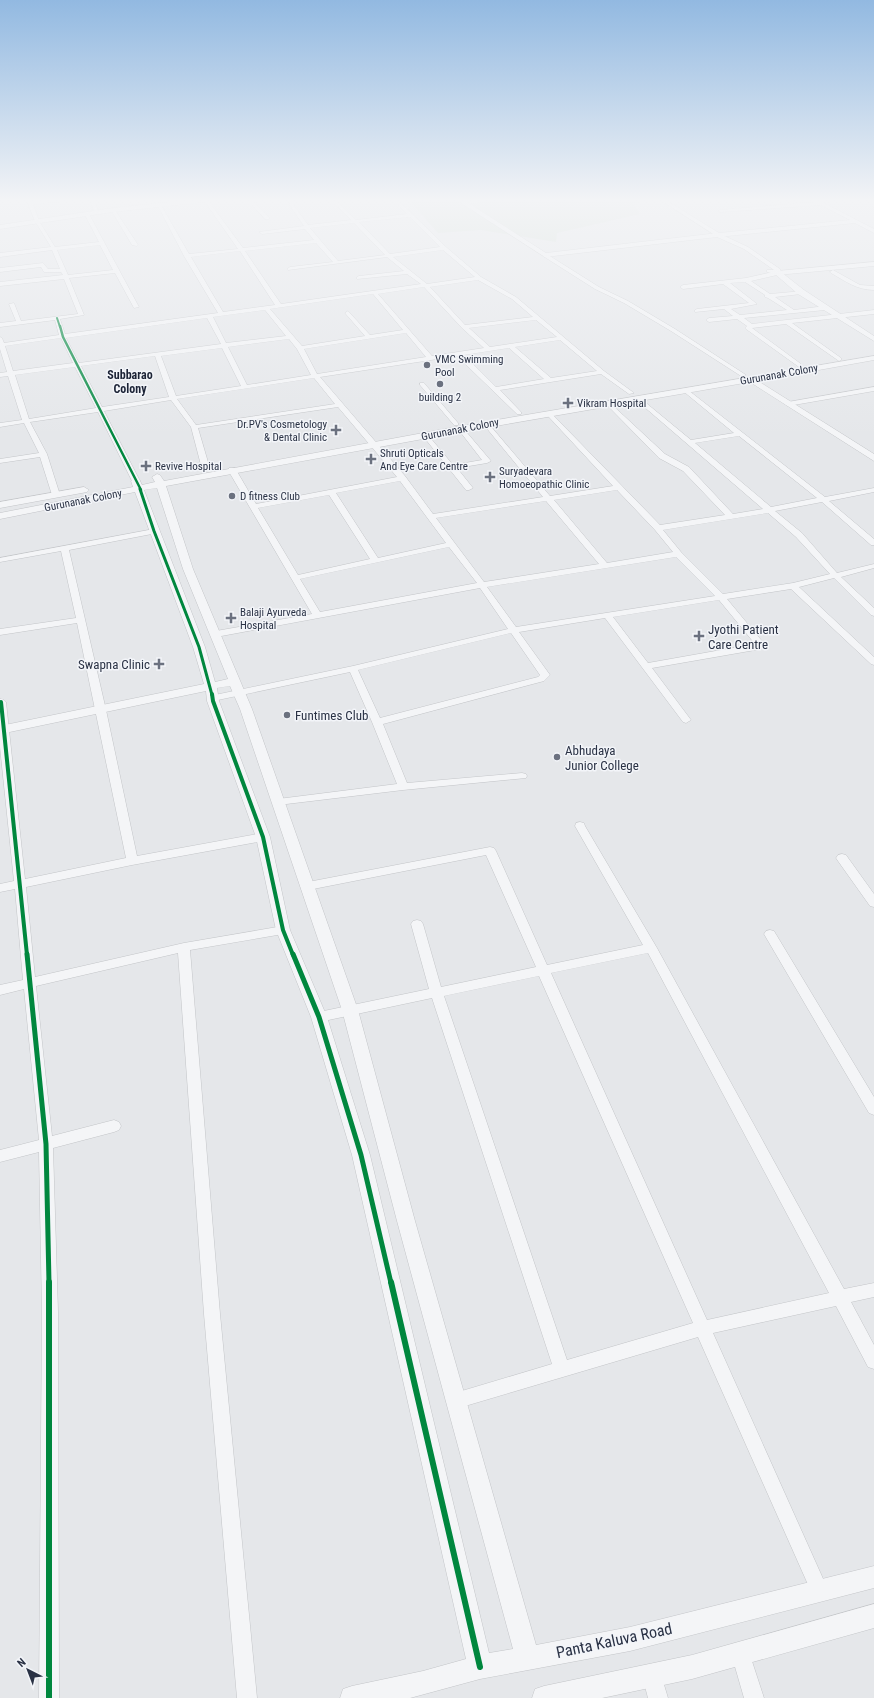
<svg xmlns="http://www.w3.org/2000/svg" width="874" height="1698" font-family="'Roboto Condensed',sans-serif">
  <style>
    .green { fill: #d4ded5 }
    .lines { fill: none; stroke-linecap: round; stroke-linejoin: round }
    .minor-casing { stroke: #c3c5c8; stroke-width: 1 }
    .tertiary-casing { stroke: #c3c5c8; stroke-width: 1 }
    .minor { fill: #f4f5f7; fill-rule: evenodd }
    .tertiary { fill: #f4f5f7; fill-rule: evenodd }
    .cycleway-far5-casing { stroke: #f3f5f9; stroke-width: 3 }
    .cycleway-far4-casing { stroke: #f3f5f9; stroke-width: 4 }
    .cycleway-far3-casing { stroke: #f3f5f9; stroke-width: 5 }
    .cycleway-far2-casing { stroke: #f3f5f9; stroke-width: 6 }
    .cycleway-far1-casing { stroke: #f3f5f9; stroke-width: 8 }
    .cycleway-casing { stroke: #f3f5f9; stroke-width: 8 }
    .cycleway-far5 { stroke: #00873e; stroke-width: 2 }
    .cycleway-far4 { stroke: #00873e; stroke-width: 2.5 }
    .cycleway-far3 { stroke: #00873e; stroke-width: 3 }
    .cycleway-far2 { stroke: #00873e; stroke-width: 4 }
    .cycleway-far1 { stroke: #00873e; stroke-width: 5 }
    .cycleway { stroke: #00873e; stroke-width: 6 }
    .poi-dot { fill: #6b717f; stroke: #f3f5f9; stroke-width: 1.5 }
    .labels { text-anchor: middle; stroke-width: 3; stroke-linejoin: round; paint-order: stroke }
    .far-poi-label { font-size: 11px; fill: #2a3245; stroke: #f3f5f9; text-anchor: start }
    .far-street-label { font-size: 11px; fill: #2a3245; stroke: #f3f5f9 }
    .far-neighbourhood-label { font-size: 12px; font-weight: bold; fill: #1c2336; stroke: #f3f5f9 }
    .poi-label { font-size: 13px; fill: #2a3245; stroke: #f3f5f9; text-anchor: start }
    .near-street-label { font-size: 16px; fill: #2a3245; stroke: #f3f5f9 }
  </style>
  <rect width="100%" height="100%" fill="#e5e7ea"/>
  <path class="green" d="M408 199H484L491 202 542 199H652L633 203 640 214 557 233 556 242 481 230 438 233Z"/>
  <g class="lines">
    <defs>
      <path id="minor" d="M26 199H30L31 201 78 199 76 200 33 204 39 221 55 247 99 242 85 215 89 214 139 307 134 308 115 273 69 278 84 315 60 319 65 334 218 313 184 256 157 204 161 205 189 254 238 249 203 199H207L243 248 314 240 305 229 262 234 259 232 304 226 289 204H293L308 225 351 220 331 199H335L356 220 407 214 393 199H397L446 247 481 277 516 297 604 371 634 393 629 394 601 374 500 390 521 412V414H517L457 356 320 377 405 476 433 514 543 497 484 425V423H488L550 496 613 486 547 415 546 414 549 412 551 413 660 525 725 515 683 471 659 458 607 405V403L609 402 665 454 689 467 733 514 763 509 635 399 640 398 691 440 734 433 683 391 688 390 825 497 874 488V492L829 501 874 539V545H871L822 502 775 511 802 533 837 573 874 564V568L841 577 874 608V616L871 615 834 578 799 587 874 657V665L871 664 791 589 727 599 766 646 761 649 652 668 691 720 686 723 683 722 605 618 519 632 550 675 544 681 383 724 407 783 522 773 526 774 527 776 526 778 403 790 278 805 274 804 273 802 274 800 278 799 397 784 372 722 350 672 213 701 208 698 210 696 353 666 508 629 480 588 216 637 213 636 212 634 213 632 216 631 312 614 228 470 229 468H235L256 504 397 477 338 407 198 428 210 469 206 471 202 469 191 427 171 400 104 411 140 481 136 483 132 481 98 412 30 422 47 454 60 495 56 497 52 495 40 457 0 463V459L39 453 24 423 0 427V423L22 420 8 376 0 377V373L7 372 0 349V337L2 338 4 343 59 335 55 320 0 327V323L16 321 9 304 14 303 21 321 78 314 64 279 0 286V282L63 275 61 272H44L41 267 0 272V268L43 263 48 269H60L52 250 0 257V253L51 247 35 221ZM410 217 440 247 390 254 359 222ZM354 223 385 255 338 261 310 228ZM316 243 333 262 290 267 287 269 288 270 387 257 404 271 359 276 357 277V279L407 274 421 284 281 304 245 251ZM100 245 113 270 68 275 57 250ZM443 250 475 277 427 284 393 257ZM240 251 275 305 223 312 191 257ZM478 280 512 299 533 317 465 325 430 287ZM424 287 462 328 484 348 432 356 378 294ZM373 294 403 330 370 335 348 311 345 313 365 336 302 346 270 309ZM265 310 286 336 226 343 213 317ZM207 318 221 344 79 363 66 338ZM536 320 557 337 490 347 469 328ZM406 333 426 357 317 374 304 349ZM61 338 73 363 13 371 5 346ZM289 339 297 349 311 375 247 385 228 347ZM560 340 597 371 551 378 515 347ZM222 348 241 386 176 396 161 356ZM509 348 544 379 496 387 464 355ZM155 356 169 397 102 407 81 366ZM75 367 96 408 29 419 15 375ZM314 378 335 404 196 425 177 399ZM739 436 817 498 771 507 695 443ZM400 481 446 543 378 558 336 493ZM617 490 655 530 673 552 607 563 554 500ZM329 495 370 559 298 575 258 508ZM546 501 599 564 484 582 436 518ZM768 513 796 537 830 574 793 583 723 594 681 552 663 530ZM449 547 477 583 320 612 300 579ZM676 557 715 596 516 627 487 587ZM719 600 755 644 648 663 613 617ZM511 633 540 675 538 677 380 718 358 670Z
        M90 199H94L99 214 95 213Z
        M247 199H251L269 217V219H265Z
        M496 199H509L465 204 463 203Z
        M659 199H664L719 233 850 220 821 205 720 212 718 211 720 210 816 202 814 200 816 199 874 229V233L855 223 718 237Z
        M113 209 115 210 138 245 137 246 132 245 111 210Z
        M545 253 599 287 628 301 675 329 746 375 741 376 671 331 624 303 595 289 543 256V254Z
        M874 262V266L777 275 751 281 770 294 803 291V293L801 294 775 297 794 310 825 306 828 308 825 310 744 318 752 324 874 310V314L792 323 841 358V360L839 361 786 324 752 328 801 364 802 365 799 367 746 329 745 328 747 326 737 319 709 322 706 320 709 318 733 316 724 309 695 312V310L697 309 749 303 723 284 683 289 680 287 683 285 746 278 777 271ZM745 282 765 295V297L768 298 787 310 740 315 731 309 757 304 730 283Z
        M833 270 860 285 874 286V290C857 290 845 281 831 273L830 272Z
        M420 383H424L458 423V425H454L420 385Z
        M874 387V391L788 406 785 404 788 402Z
        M461 427 463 428 491 461 487 463 457 468 473 488 469 490H466L423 436 428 435 453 465 482 460 458 429Z
        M154 529H157V533L69 550 106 710 137 856 263 833 267 834 268 837 267 840 263 841 132 865 26 887 35 977 184 943 283 926 287 927 289 930 287 933 283 934 190 950 220 1314 257 1698H237L204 1314 178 953 36 986 52 1136 114 1120 119 1122 121 1126 119 1130 114 1132 53 1148 58 1312 59 1698H39L42 1312 39 1152 0 1162V1150L39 1140 24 989 0 995V985L23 980 15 889 0 892V884L14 881 0 747V699L4 700 6 702 25 879 126 858 77 623 0 635V629L76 618 61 551 0 562V558Z
        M580 822 584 823 585 826 657 948 844 1289 874 1283V1297L851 1302 874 1345V1369L868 1367 836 1306 713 1333 829 1592 826 1598 820 1601 814 1598 698 1337 455 1409 449 1407 447 1401 449 1395 455 1393 552 1364 432 998 319 1022 315 1020 313 1017 315 1014 319 1012 429 989 411 924 413 921 417 920 421 921 423 924 441 987 536 967 486 855 308 890 304 889 302 886 304 883 308 882 490 847 494 848 496 851 547 965 643 945 575 826 576 823ZM648 953 829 1293 707 1320 551 973ZM539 976 693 1323 567 1360 444 996Z
        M842 854 846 855 874 894V907L870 906 838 861 836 858 838 855Z
        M770 930 774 931 874 1097V1115L869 1113 764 934 766 931Z
        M740 1644 747 1646 764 1698H744L731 1653 733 1646Z
        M652 1665 659 1668 668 1698H648L642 1675 645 1668Z"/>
      <path id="tertiary" d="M199 199H215L212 201 113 212 0 229V225L113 208Z
        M455 199H462L546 253 718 233 748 247 780 269 781 272 804 290 874 336V341L798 294 775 274 767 272V270H774L744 249 717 237 545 257Z
        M874 356V360L758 381 874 454V461L750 382 461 432 166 486 193 569 252 709 358 1010 415 1221 536 1645 630 1627 874 1566V1588L630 1651 480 1679 410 1698H340L343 1689 352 1686 423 1671 466 1659 352 1155 311 1017 276 930 256 837 207 701 206 691 0 734V726L204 684 193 647 135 492 0 519V513L133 487 131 481 136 478 139 479 142 485 155 482 152 477 157 474 160 475 164 481 461 426ZM157 488 183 569 228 679 215 682 205 647 144 490ZM230 686 240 709 342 1010 397 1221 513 1649 489 1653 370 1155 327 1017 290 930 270 837 219 701 217 688Z
        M84 487 89 490 87 492 0 508V502Z
        M874 1604V1628L692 1679 602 1698H532L535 1689 544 1686 692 1655Z"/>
    </defs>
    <use href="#minor" class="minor-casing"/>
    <use href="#tertiary" class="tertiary-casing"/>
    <use href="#minor" class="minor"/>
    <use href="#tertiary" class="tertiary"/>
    <defs>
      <path id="cycleway-far5" d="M57 318 60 327"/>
      <path id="cycleway-far4" d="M60 326 63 337 141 490"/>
      <path id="cycleway-far3" d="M140 489 154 531 199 647 212 695"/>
      <path id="cycleway-far2" d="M212 694 213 701 263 837 283 930 293 955
        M1 702 27 955"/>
      <path id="cycleway-far1" d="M27 954 46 1144 49 1283
        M293 954 319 1017 361 1155 391 1283"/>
      <path id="cycleway" d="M391 1282 480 1667
        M49 1698V1282"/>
    </defs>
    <use href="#cycleway-far5" class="cycleway-far5-casing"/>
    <use href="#cycleway-far4" class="cycleway-far4-casing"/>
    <use href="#cycleway-far3" class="cycleway-far3-casing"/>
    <use href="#cycleway-far2" class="cycleway-far2-casing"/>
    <use href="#cycleway-far1" class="cycleway-far1-casing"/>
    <use href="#cycleway" class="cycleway-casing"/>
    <use href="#cycleway-far5" class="cycleway-far5"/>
    <use href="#cycleway-far4" class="cycleway-far4"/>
    <use href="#cycleway-far3" class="cycleway-far3"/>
    <use href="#cycleway-far2" class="cycleway-far2"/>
    <use href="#cycleway-far1" class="cycleway-far1"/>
    <use href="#cycleway" class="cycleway"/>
  </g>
  <linearGradient id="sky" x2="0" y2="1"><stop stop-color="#92b9e1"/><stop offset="0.46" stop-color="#f3f4f6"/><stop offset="1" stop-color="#f3f4f6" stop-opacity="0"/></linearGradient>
  <rect width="874" height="436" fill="url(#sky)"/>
  <g class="poi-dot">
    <circle cx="427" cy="365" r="4"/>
    <circle cx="440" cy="384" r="4"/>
    <path d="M566 397h4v4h4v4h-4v4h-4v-4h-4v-4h4z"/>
    <path d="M334 424h4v4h4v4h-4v4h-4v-4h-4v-4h4z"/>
    <path d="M369 453h4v4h4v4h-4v4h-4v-4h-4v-4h4z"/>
    <path d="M144 460h4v4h4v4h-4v4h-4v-4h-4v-4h4z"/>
    <path d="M488 471h4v4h4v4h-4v4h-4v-4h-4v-4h4z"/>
    <circle cx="232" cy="496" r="4"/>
    <path d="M229 612h4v4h4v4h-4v4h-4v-4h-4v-4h4z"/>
    <path d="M697 630h4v4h4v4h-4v4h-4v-4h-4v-4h4z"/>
    <path d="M157 658h4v4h4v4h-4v4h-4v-4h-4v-4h4z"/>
    <circle cx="287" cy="715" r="4"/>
    <circle cx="557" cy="757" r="4"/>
  </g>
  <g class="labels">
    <g class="far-poi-label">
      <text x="435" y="363">VMC Swimming<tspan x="435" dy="13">Pool</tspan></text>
      <text x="440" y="401" text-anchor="middle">building 2</text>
      <text x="577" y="407">Vikram Hospital</text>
      <text x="327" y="428" text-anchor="end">Dr.PV's Cosmetology<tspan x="327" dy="13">&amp; Dental Clinic</tspan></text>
      <text x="380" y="457">Shruti Opticals<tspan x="380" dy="13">And Eye Care Centre</tspan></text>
      <text x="155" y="470">Revive Hospital</text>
      <text x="499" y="475">Suryadevara<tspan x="499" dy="13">Homoeopathic Clinic</tspan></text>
      <text x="240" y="500">D fitness Club</text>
      <text x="240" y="616">Balaji Ayurveda<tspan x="240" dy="13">Hospital</tspan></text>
    </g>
    <g class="far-street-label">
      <text transform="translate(779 374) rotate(-10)" y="4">Gurunanak Colony</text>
      <text transform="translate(460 429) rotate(-11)" y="4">Gurunanak Colony</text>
      <text transform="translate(83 500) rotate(-11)" y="4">Gurunanak Colony</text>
    </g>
    <g class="far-neighbourhood-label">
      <text x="130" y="379">Subbarao<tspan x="130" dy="14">Colony</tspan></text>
    </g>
    <g class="poi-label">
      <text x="708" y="634">Jyothi Patient<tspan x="708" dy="15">Care Centre</tspan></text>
      <text x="150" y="669" text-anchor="end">Swapna Clinic</text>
      <text x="295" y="720">Funtimes Club</text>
      <text x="565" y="755">Abhudaya<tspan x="565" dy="15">Junior College</tspan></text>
    </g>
    <g class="near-street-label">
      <text transform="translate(614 1640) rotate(-12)" y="6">Panta Kaluva Road</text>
    </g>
  </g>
  <g transform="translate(28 1670) rotate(318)" stroke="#f3f5f9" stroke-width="3" paint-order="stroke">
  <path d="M0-3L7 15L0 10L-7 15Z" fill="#2a3245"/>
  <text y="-6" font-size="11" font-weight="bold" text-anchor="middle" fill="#2a3245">N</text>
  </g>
</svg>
